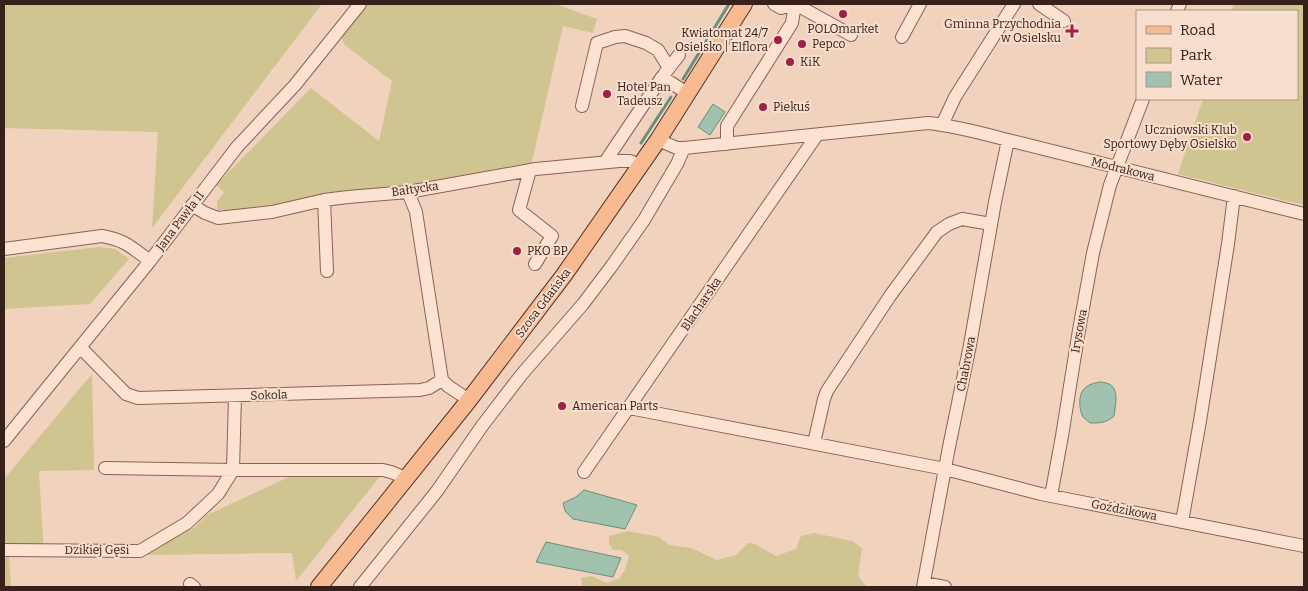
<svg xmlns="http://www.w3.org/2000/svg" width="1308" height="591" font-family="Bitter,serif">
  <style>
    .green { fill: #d0c491 }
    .water { fill: #a1c2af; stroke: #68907a }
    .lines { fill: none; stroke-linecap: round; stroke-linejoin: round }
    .stream { stroke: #68907a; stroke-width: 3 }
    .minor-casing { stroke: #8a6255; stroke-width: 14 }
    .major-casing { stroke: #57322a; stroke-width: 18 }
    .minor { stroke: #fbe2d1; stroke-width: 12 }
    .major { stroke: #f8ba91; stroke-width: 16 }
    .poi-dot { fill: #9e2046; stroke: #f8dfcd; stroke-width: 2 }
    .labels { text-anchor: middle; stroke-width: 4; stroke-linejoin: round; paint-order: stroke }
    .poi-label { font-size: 12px; fill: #38201b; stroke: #f8dfcd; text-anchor: start }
    .street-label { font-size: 12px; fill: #38201b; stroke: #f8dfcd }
  </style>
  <rect width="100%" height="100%" fill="#f1d2bd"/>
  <path class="green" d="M4 4H322L152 228 158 132 4 128Z
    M367 4H555L597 19 593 33 563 26 531 166 429 183 249 210H217V202L224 192 216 185 311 88 379 141 392 81 345 45 341 37Z
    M1234 4H1304V205L1178 174 1203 99H1297V11H1231Z
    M99 247 115 249 129 259 90 304 4 309V258Z
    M92 374 94 470 39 471 44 555 9 554 11 587H4V479Z
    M382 474 296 581 292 553 145 555 155 547 194 528 207 515 291 476Z
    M628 531 659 537 669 545 691 548 717 560 736 555 748 543 755 544 776 556 796 549 801 536 814 533 852 541 862 548 858 576 865 585 870 587H585L582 585 581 578 591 576 607 583 620 578 625 569 629 556 622 550H613L609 544V536Z"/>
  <path class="water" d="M713 104 725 112 710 135 698 127Z
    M1100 382C1121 383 1116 400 1114 416 1106 423 1101 423 1090 423 1088 421 1085 419 1083 417 1079 410 1078 395 1084 389 1089 384 1094 383 1100 382Z
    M584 490 637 505 625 529 573 519 565 511 563 503 576 497Z
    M546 542 621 558 613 577 536 562Z"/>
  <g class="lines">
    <path class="stream" d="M683 79 729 4
      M641 143 671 97"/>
    <defs>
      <path id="minor" d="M774 4 781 8 795 4 851 35
        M1039 4 1064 21
        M1177 11 1180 4
        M902 37 920 4
        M665 73 679 55
        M582 106 597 43 615 37 625 36 646 43 658 50 669 68
        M942 125 955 97 1014 4
        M658 140 677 148H684L928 123C956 126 981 133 1008 140L1304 214
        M727 144V126L792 23 795 4
        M605 162 662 77 687 93
        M530 170 519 210 552 236 535 264
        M408 192 416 212 442 380
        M324 200 327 271
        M192 205 205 213 218 218 272 212 324 200 348 197 408 192 536 169 619 161H630L640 165
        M4 249 102 236C125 240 131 247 150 261
        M80 347 126 394 138 398 420 390 429 388 442 380 448 386 469 400
        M629 408 945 469 1041 494 1304 546
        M4 441 150 261 237 147 295 85 360 4
        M814 443 824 399 827 391 890 296 937 232 949 224 962 219 991 224
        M105 468 233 470H383L391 472 406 478
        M584 472 817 135
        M1051 496 1062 436 1079 330 1093 253 1110 185 1143 99
        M1182 522 1200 421 1228 244 1234 196
        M4 550 140 551 187 523 218 494 233 470 235 396
        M924 583 945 587
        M190 584 194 587
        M360 587 437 491 482 426 522 374 583 304 611 267 644 220 677 164 684 148
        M923 587 949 447 970 345 995 202 1008 140"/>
      <path id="major" d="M319 587 469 400 564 275 658 140 744 4"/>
    </defs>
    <use href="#minor" class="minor-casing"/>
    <use href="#major" class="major-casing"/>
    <use href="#minor" class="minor"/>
    <use href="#major" class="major"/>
  </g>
  <g class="poi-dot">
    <circle cx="843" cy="14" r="5"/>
    <path d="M1069.5 23.5h5v5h5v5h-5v5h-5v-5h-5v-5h5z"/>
    <circle cx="778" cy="40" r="5"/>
    <circle cx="802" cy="44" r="5"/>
    <circle cx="790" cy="62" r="5"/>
    <circle cx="607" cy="94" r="5"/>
    <circle cx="763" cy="107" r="5"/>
    <circle cx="1247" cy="137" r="5"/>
    <circle cx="517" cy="251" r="5"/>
    <circle cx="562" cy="406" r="5"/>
  </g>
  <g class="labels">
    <g class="poi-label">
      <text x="1061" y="28" text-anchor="end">Gminna Przychodnia<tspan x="1061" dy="14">w Osielsku</tspan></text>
      <text x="843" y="33" text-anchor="middle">POLOmarket</text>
      <text x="768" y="37" text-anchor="end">Kwiatomat 24/7<tspan x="768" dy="14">Osielsko | Elflora</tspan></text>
      <text x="812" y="48">Pepco</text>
      <text x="800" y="66">KiK</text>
      <text x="617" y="91">Hotel Pan<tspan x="617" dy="14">Tadeusz</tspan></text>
      <text x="773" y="111">Piekuś</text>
      <text x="1237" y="134" text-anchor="end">Uczniowski Klub<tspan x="1237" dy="14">Sportowy Dęby Osielsko</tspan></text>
      <text x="527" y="255">PKO BP</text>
      <text x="572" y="410">American Parts</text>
    </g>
    <g class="street-label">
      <text transform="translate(1123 169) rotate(14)" y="4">Modrakowa</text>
      <text transform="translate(415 189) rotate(-8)" y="4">Bałtycka</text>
      <text transform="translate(180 221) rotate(-53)" y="4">Jana Pawła II</text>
      <text transform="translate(543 303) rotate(-53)" y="4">Szosa Gdańska</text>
      <text transform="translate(701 304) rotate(-56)" y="4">Blacharska</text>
      <text transform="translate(1079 331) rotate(-80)" y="4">Irysowa</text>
      <text transform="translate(966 364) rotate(-79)" y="4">Chabrowa</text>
      <text transform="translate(269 395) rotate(-2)" y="4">Sokola</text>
      <text transform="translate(1124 510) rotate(11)" y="4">Goździkowa</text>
      <text x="97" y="554">Dzikiej Gęsi</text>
    </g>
  </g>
  <rect width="1308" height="591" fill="none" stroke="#38201b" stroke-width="10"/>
  <rect x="1136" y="10" width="162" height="90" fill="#f8dfcd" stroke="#ab9386"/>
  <rect x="1146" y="26" width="25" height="8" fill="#f8ba91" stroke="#ab9386"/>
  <text x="1180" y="35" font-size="15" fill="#38201b">Road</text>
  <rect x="1146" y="48" width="25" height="15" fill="#d0c491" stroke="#ab9386"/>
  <text x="1180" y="60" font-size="15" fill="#38201b">Park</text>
  <rect x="1146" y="72" width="25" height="15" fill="#a1c2af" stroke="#ab9386"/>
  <text x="1180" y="85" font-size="15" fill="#38201b">Water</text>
</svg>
